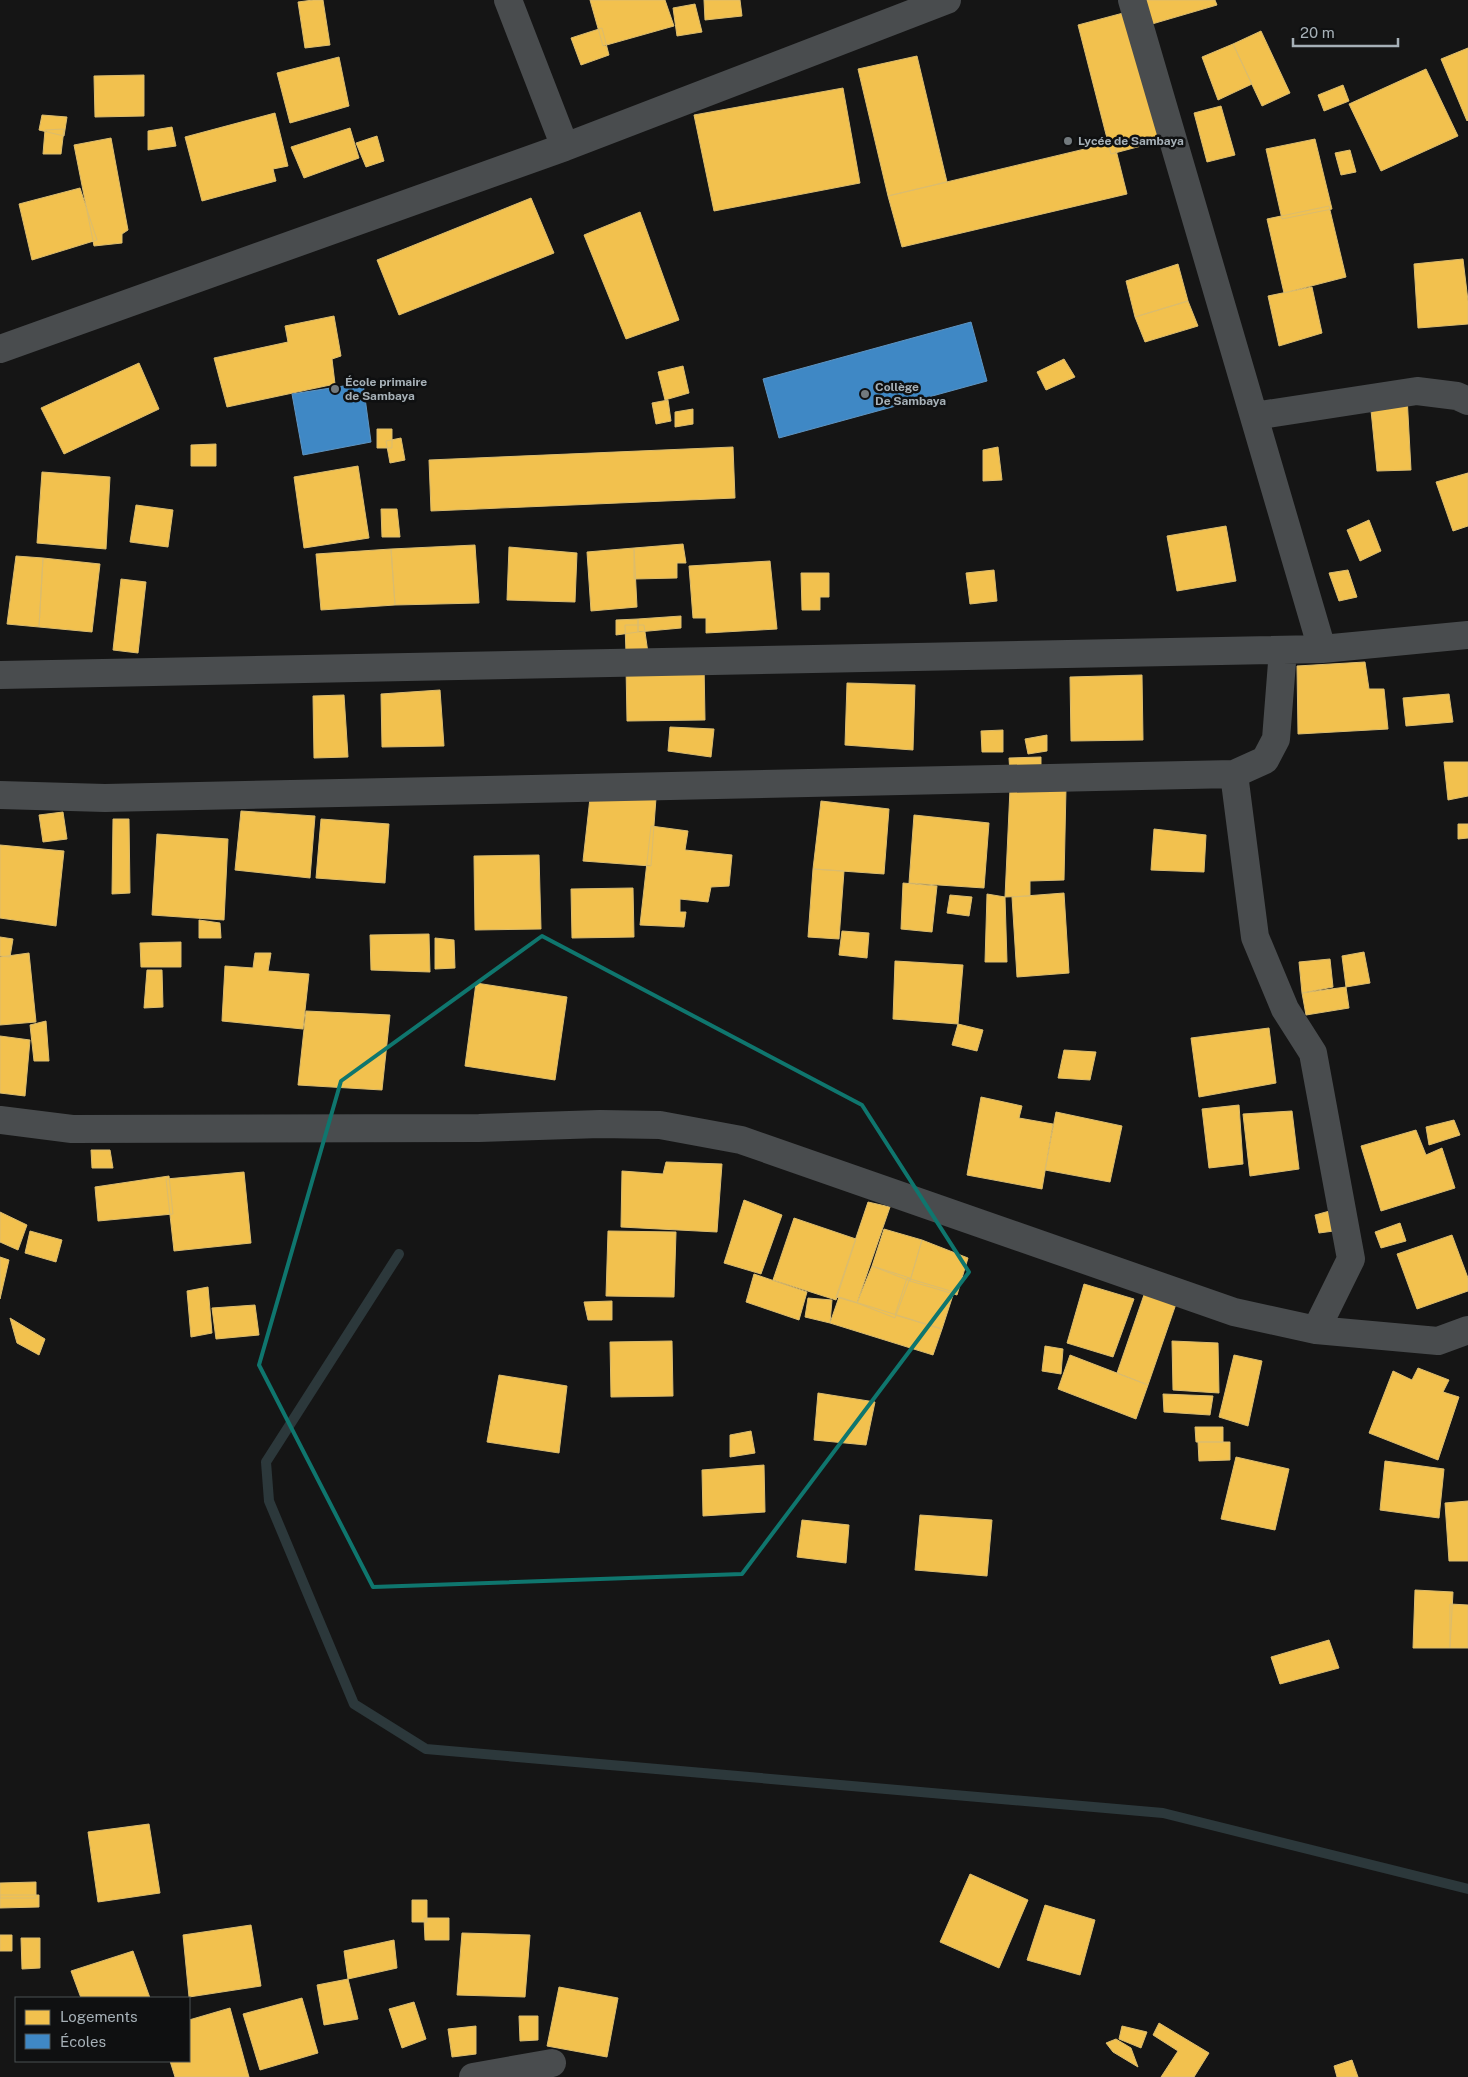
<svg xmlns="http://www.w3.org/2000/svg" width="1468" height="2077" font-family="'Public Sans',sans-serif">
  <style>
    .homes { fill: #f2c14e; stroke: #dbbc6e }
    .schools { fill: #3f88c5; stroke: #5e94c1 }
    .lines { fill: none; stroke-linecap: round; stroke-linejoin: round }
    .stream { stroke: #2c383b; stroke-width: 10 }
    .minor { stroke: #494c4e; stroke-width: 28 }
    .marked { fill: none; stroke: #0f766e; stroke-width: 4; stroke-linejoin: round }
    .poi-dot { fill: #737a7e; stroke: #0f1011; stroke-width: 2 }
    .labels { text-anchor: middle; stroke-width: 5; stroke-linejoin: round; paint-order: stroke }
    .poi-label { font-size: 12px; font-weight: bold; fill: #a6b0b7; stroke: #0f1011; text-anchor: start }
  </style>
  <rect width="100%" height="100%" fill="#151515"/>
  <path class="homes" d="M313 0H323L330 45 305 48 298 2Z
    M590 0H665L674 26 603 46Z
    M704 0H740L742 16 705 20Z
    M1145 0H1215L1217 5 1152 24Z
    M695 4 702 32 677 36 673 8Z
    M1127 12 1160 141 1111 154 1078 25Z
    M602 28 609 55 581 65 571 38Z
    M1261 31 1290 93 1262 106 1233 44Z
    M1233 44 1252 84 1218 100 1202 57Z
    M1468 48V120L1467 121 1441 59Z
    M917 56 947 182 888 196 858 69Z
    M339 57 349 106 290 123 277 73Z
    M1426 69 1458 136 1381 171 1349 104Z
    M144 75V116L95 117 94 76Z
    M1343 85 1349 101 1324 111 1318 95Z
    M843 88 860 183 714 211 694 115Z
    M1221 106 1235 155 1207 162 1194 113Z
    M275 113 288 166 273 169 276 181 202 201 185 137Z
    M42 115 67 117 64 136 39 130Z
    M172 127 176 146 148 150V131Z
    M350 128 359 158 304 178 291 147Z
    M64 129 61 154H43L45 130Z
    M377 136 384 161 366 167 356 143Z
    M111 138 128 230 122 234V243L94 246 74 145Z
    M1315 139 1332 209 1282 219 1266 149Z
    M1114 142 1127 194 902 247 888 196Z
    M1350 150 1356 172 1341 175 1335 153Z
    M80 188 97 240 32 260 19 204Z
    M531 198 554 253 399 315 377 260Z
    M1329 206 1346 277 1284 293 1267 219Z
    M640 212 679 320 626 339 584 235Z
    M1463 259 1468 301V324L1418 328 1414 264Z
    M1178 264 1188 301 1135 317 1126 281Z
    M1312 287 1322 333 1279 346 1268 296Z
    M1188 301 1198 326 1145 342 1135 317Z
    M334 316 341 356 332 359 335 384 227 407 214 358 288 342 285 326Z
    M1064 359 1075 377 1046 390 1037 372Z
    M139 363 159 409 64 454 41 408Z
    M683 366 689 393 665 400 658 372Z
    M1407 396 1411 470 1377 471 1370 400Z
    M668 400 671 421 656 424 652 403Z
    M693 409V424L675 427V412Z
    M377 429H392V448H377Z
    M401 438 405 460 390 463 386 441Z
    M216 444V466H191V445Z
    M733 447 735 498 431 511 429 460Z
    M998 447 1002 480 983 481V450Z
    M358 466 369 538 304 548 294 477Z
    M42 472 110 477 106 549 37 543Z
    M1468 473V526L1453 531 1436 482Z
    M136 505 173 510 168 547 130 542Z
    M381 509H397L400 537H382Z
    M1369 520 1381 551 1360 561 1347 530Z
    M1226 526 1236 581 1177 591 1167 536Z
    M683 544 686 563H677V578L634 579V548Z
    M475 545 479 603 395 605 391 549Z
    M509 547 577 553 575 602 507 600Z
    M634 548 637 607 591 611 587 552Z
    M391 549 395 605 321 610 316 554Z
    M16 556 43 558 39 627 7 624Z
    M43 558 100 564 92 632 39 627Z
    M770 561 777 629 706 633V618H693L689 566Z
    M994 570 997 601 970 604 966 573Z
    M1348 570 1357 597 1339 601 1329 573Z
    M801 573H829V597H820V610H802Z
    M121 579 146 582 138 653 113 650Z
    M681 616V628L638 632V619Z
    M638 619V632L616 635V620Z
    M625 625H644L648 653H626Z
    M1365 662 1369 689H1384L1388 729 1298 734 1297 666Z
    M704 664 705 720 627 721 626 666Z
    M1142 675 1143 740 1071 741 1070 677Z
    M847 683 915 685 913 750 845 745Z
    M440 690 444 746 382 747 381 694Z
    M1449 694 1453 722 1406 726 1403 698Z
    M344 695 348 757 314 758 313 696Z
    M670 727 714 729 711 757 668 751Z
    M1003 730V752H982L981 731Z
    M1047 735V751L1028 754 1025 739Z
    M1041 757V773H1010L1009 758Z
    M1444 762H1468V796L1448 800Z
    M1066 788 1064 880 1030 881V896L1005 897 1010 789Z
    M591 789 656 798 651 866 583 861Z
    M821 801 889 809 884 874 813 869Z
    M241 811 315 816 310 878 235 870Z
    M63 812 67 839 43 842 39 815Z
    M914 815 989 823 984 888 909 883Z
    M113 819H129L130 893 112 894Z
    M321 819 389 824 385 883 316 878Z
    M1458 824H1468V838L1458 839Z
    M651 826 688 831 685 850 732 855 729 886 711 887 708 902 680 899V912H686L684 927 640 925Z
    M1154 829 1206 835 1204 872 1151 870Z
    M157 834 228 839 224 920 152 915Z
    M0 845 64 851 56 926 0 918Z
    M539 855 541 929 475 930 474 856Z
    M813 869 844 871 839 939 808 937Z
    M903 883 937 886 932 932 901 929Z
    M633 888 634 937 572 938 571 889Z
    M1064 893 1069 973 1017 977 1012 897Z
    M987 894 1005 897 1007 962H985Z
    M950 895 972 897 969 916 947 913Z
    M199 920 220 923 221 938H199Z
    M842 931 869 933 867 958 839 955Z
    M429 934 430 972 371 970 370 935Z
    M0 937 13 939 10 957 0 956Z
    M435 938 454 940 455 968 435 969Z
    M181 942V967H141L140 943Z
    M1364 952 1370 983 1346 987 1342 956Z
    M29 953 36 1022 0 1025V957Z
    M255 953H271L268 971 309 974 303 1029 222 1021 225 966 253 968Z
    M1330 959 1333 987 1302 993 1299 962Z
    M895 961 963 965 958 1024 893 1019Z
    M147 970H162L163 1007 144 1008Z
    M476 983 567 997 555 1080 465 1066Z
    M1346 987 1349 1008 1306 1015 1302 993Z
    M306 1011 390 1015 382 1090 298 1085Z
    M46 1021 49 1061H34L30 1025Z
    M958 1024 983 1030 977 1051 952 1045Z
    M1269 1028 1276 1083 1199 1097 1191 1038Z
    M0 1036 30 1040 25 1096 0 1093Z
    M1064 1050 1096 1052 1090 1080 1058 1078Z
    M981 1097 1022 1106 1019 1118 1053 1124 1042 1189 967 1175Z
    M1239 1105 1243 1164 1209 1168 1202 1109Z
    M1292 1111 1299 1169 1250 1176 1243 1114Z
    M1056 1112 1122 1126 1110 1182 1045 1170Z
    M1454 1120 1460 1135 1429 1145 1426 1127Z
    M1416 1130 1426 1155 1442 1148 1455 1188 1381 1211 1361 1146Z
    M91 1150H110L113 1168H92Z
    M666 1162 722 1164 717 1232 621 1227 622 1171 663 1174Z
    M244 1172 251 1243 174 1251 166 1179Z
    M169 1176 173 1214 98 1221 95 1187Z
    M744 1200 782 1215 761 1274 724 1263Z
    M868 1202 890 1207 857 1303 836 1297Z
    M1337 1209 1341 1230 1319 1233 1315 1215Z
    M0 1212 27 1225 18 1250 0 1242Z
    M794 1218 856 1239 836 1300 773 1280Z
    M1400 1223 1406 1241 1381 1248 1375 1232Z
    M884 1229 922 1240 910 1281 872 1266Z
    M30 1231 62 1240 56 1262 25 1253Z
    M608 1231 676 1232 674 1297 606 1296Z
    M1452 1235 1468 1278V1291L1417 1309 1397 1254Z
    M922 1240 968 1258 957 1295 910 1281Z
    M0 1257 9 1260 0 1299Z
    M872 1266 910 1278 895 1318 857 1303Z
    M754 1274 807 1292 799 1320 746 1302Z
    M907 1278 954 1292 942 1329 895 1315Z
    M1084 1284 1134 1299 1113 1357 1067 1343Z
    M208 1287 212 1333 191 1337 187 1291Z
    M1146 1289 1177 1301 1148 1385 1117 1373Z
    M839 1297 942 1329 933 1355 830 1323Z
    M808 1298 832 1300 830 1323 805 1317Z
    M612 1301V1320H588L584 1302Z
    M255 1305 259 1335 216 1339 212 1308Z
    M10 1318 45 1339 39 1355 17 1343Z
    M672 1341 673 1396 611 1397 610 1342Z
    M1172 1341 1218 1343 1219 1393 1173 1390Z
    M1045 1346 1063 1349 1061 1374 1042 1371Z
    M1070 1355 1148 1385 1136 1419 1058 1389Z
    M1234 1355 1262 1361 1248 1426 1219 1417Z
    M1418 1368 1449 1380 1443 1392 1459 1397 1438 1460 1369 1433 1393 1371 1412 1380Z
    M499 1375 567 1386 559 1453 487 1442Z
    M818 1393 875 1402 866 1445 814 1440Z
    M1163 1394 1213 1396 1210 1415 1164 1412Z
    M1195 1427H1223V1442H1196Z
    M751 1431 755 1453 730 1457V1435Z
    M1198 1442H1230V1460L1199 1461Z
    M1236 1457 1289 1469 1275 1530 1221 1519Z
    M1385 1461 1444 1469 1439 1518 1380 1510Z
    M764 1465 765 1512 703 1516 702 1470Z
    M1468 1501V1561H1449L1445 1503Z
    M920 1515 992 1520 987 1576 915 1570Z
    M802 1520 849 1525 846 1563 797 1557Z
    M1415 1590 1453 1592 1450 1648H1413Z
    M1450 1604 1468 1605V1648H1450Z
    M1329 1640 1339 1668 1280 1684 1271 1657Z
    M149 1824 160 1893 98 1902 88 1832Z
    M970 1874 1028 1900 999 1968 940 1942Z
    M36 1882V1898H0V1883Z
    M0 1895H39V1907L0 1908Z
    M412 1900H427V1922H412Z
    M1045 1905 1095 1920 1080 1975 1027 1960Z
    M424 1918H449V1940H425Z
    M251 1925 261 1986 189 1997 183 1935Z
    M462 1933 530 1935 525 1997 457 1995Z
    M0 1935H12V1951H0Z
    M21 1938H40V1968L22 1969Z
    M394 1940 397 1968 348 1979 344 1951Z
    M133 1951 150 1998H81L71 1971Z
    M348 1979 358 2019 324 2025 317 1985Z
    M559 1987 618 1998 607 2057 547 2046Z
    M302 1998 318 2053 260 2070 243 2014Z
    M414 2002 426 2039 402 2048 389 2009Z
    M230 2008 249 2077H175L170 2061H189V2020Z
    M519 2016H538V2040L520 2041Z
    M1159 2023 1209 2053 1194 2077H1161L1178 2051 1153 2035Z
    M476 2026V2054L452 2057 448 2029Z
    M1122 2026 1147 2032 1141 2048 1119 2039Z
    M1116 2039 1131 2048 1138 2067 1113 2052 1106 2043Z
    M1352 2060 1358 2077H1337L1334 2066Z"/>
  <path class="schools" d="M971 322 987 381 779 438 763 379Z
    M363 383 371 442 303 455 292 394Z"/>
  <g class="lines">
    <path class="stream" d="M399 1254 266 1462 269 1501 354 1704 426 1749 1163 1813 1468 1889"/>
    <path class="minor" d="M508 0 565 147
      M1132 0 1322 649
      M0 349 565 147 947 0
      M1254 416 1417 391 1457 396 1468 401
      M0 675 1322 649 1468 635
      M1234 774 1255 937 1285 1009 1313 1053 1351 1259 1316 1330
      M0 795 105 798 1234 774 1265 760 1276 739 1283 650
      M0 1120 72 1129 479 1128 600 1124 660 1125 741 1140 1234 1312 1316 1330 1438 1341 1468 1330
      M473 2077 552 2063"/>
  </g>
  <path class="marked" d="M542 936 862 1105 969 1272 742 1574 373 1587 259 1365 341 1081Z"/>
  <g class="poi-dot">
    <circle cx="1068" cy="141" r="5"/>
    <circle cx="335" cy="389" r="5"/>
    <circle cx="865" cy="394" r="5"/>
  </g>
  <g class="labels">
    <g class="poi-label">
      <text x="1078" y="145">Lycée de Sambaya</text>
      <text x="345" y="386">École primaire<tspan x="345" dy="14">de Sambaya</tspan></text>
      <text x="875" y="391">Collège<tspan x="875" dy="14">De Sambaya</tspan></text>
    </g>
  </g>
  <rect x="15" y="1997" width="175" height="65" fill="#0f1011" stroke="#4b5053"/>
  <rect x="25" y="2010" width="25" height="15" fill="#f2c14e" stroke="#4b5053"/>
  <text x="60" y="2022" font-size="15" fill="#a6b0b7">Logements</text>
  <rect x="25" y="2034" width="25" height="15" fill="#3f88c5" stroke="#4b5053"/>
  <text x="60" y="2047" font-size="15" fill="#a6b0b7">Écoles</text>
  <path d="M1293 38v8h105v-8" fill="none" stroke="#a6b0b7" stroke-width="2.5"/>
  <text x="1300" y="38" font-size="15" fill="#a6b0b7" stroke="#0f1011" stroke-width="4" paint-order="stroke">20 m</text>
</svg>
